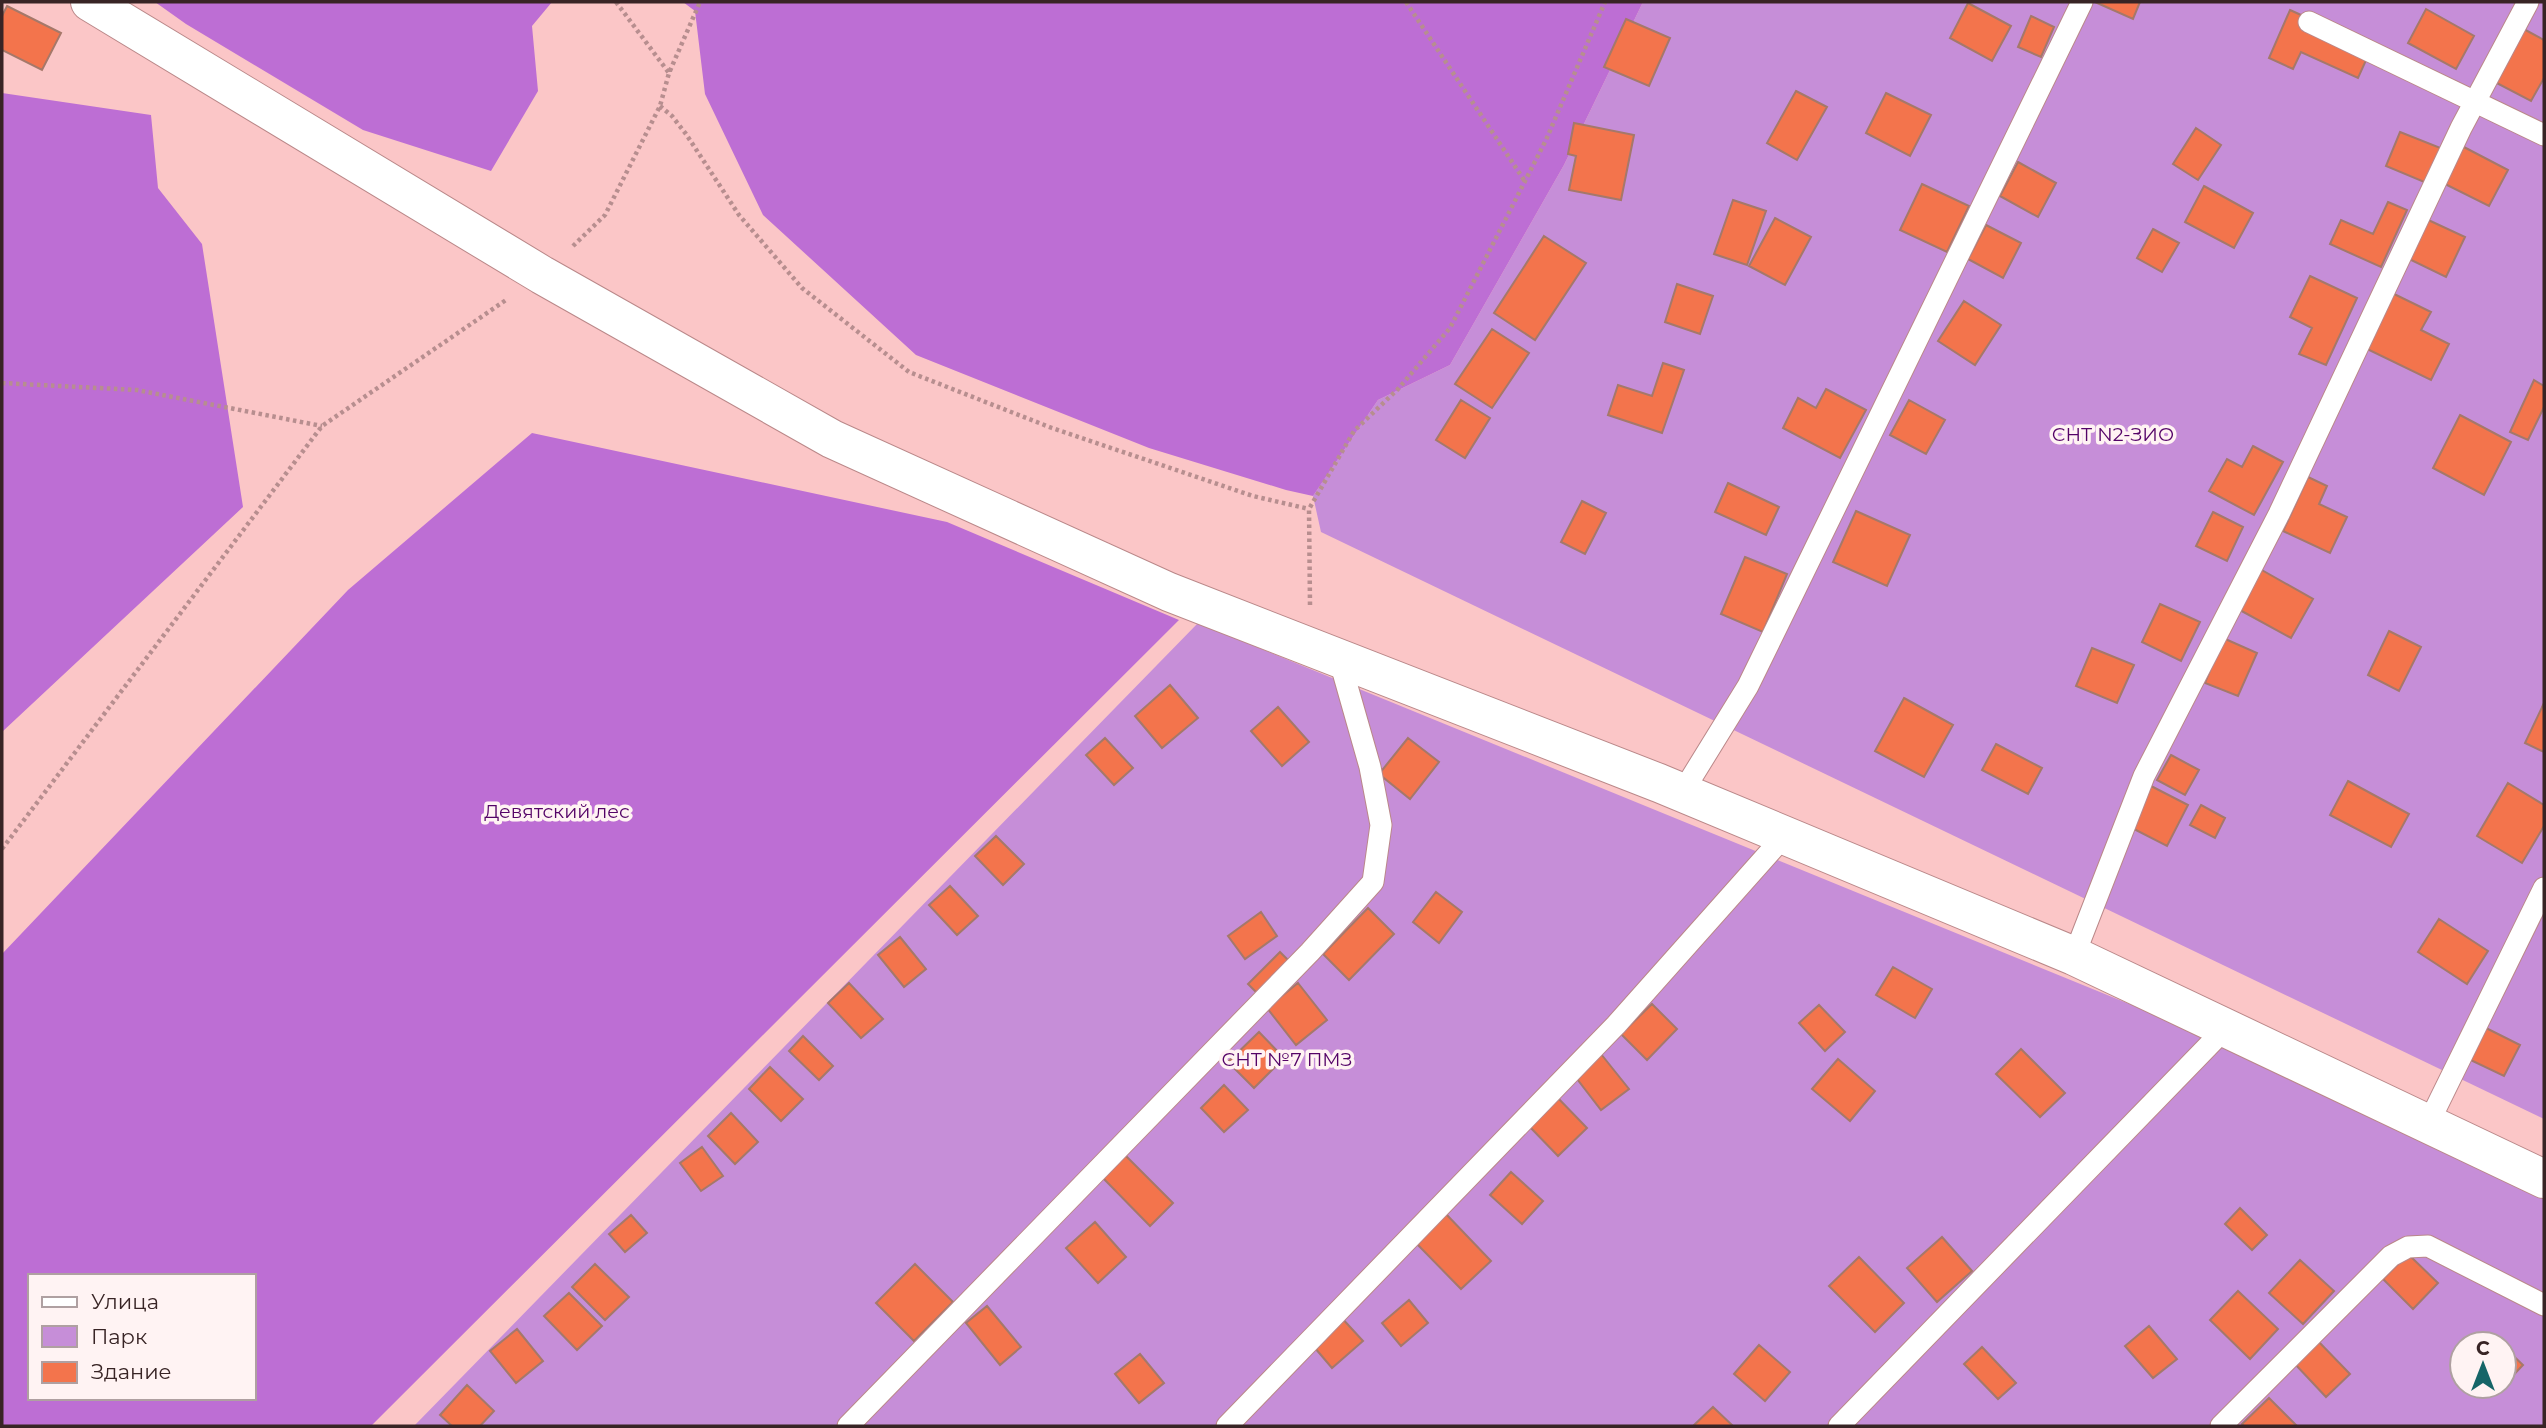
<svg xmlns="http://www.w3.org/2000/svg" width="2546" height="1428" font-family="Montserrat,sans-serif">
  <style>
    .green { fill: #c68ed8; fill-rule: evenodd }
    .forest { fill: #bd6ed4; fill-rule: evenodd }
    .building { fill: #f3744c; stroke: #a5786a; stroke-width: 2 }
    .lines { fill: none; stroke-linecap: round; stroke-linejoin: round }
    .service-casing { stroke: #ba8889; stroke-width: 23 }
    .minor-casing { stroke: #ba8889; stroke-width: 40 }
    .path { stroke: #b78e8f; stroke-width: 4.5; stroke-dasharray: 3.5 3.5; stroke-linecap: butt }
    .service { stroke: #fff; stroke-width: 21 }
    .minor { stroke: #fff; stroke-width: 38 }
    .labels { text-anchor: middle; stroke-width: 7; stroke-linejoin: round; paint-order: stroke }
    .park-label { font-size: 19px; fill: #540367; stroke: #fff3f3 }
  </style>
  <rect width="100%" height="100%" fill="#fbc6c7"/>
  <path class="green" d="M1643 2H2544V1119L1321 532 1313 496 1378 400 1450 365 1564 165Z
    M1198 623 2215 1039 2544 1187V1426H414ZM2462 1344H2504V1386H2462Z"/>
  <path class="forest" d="M155 2H552L532 26 538 91 491 171 363 130 186 24Z
    M683 2H1643L1564 165 1450 365 1378 400 1313 496 1286 490 1149 448 916 355 763 215 705 94 695 11Z
    M2 93 151 115 158 188 202 244 243 507 2 732Z
    M532 433 947 522 1179 620 371 1426H2V954L348 590ZM30 1276H254V1398H30Z"/>
  <path class="building" d="M2095 2H2140L2133 19Z
    M1968 3 2011 26 1992 61 1950 38Z
    M7 6 61 33 42 70 2 50V16Z
    M2426 9 2474 36 2456 69 2408 43Z
    M2290 10 2372 47 2358 78 2301 52 2293 69 2269 58Z
    M2031 16 2054 27 2041 57 2018 47Z
    M1626 19 1670 38 1649 86 1604 67Z
    M2520 27 2544 40V78L2531 101 2491 80Z
    M1796 91 1827 107 1797 160 1767 143Z
    M1886 93 1931 115 1910 156 1866 133Z
    M1574 123 1634 135 1621 200 1569 190 1576 156 1568 154Z
    M2196 128 2221 145 2198 180 2173 164Z
    M2400 132 2443 149 2429 184 2386 166Z
    M2460 145 2508 170 2489 206 2441 182Z
    M2018 162 2056 183 2038 217 2000 196Z
    M1922 184 1969 206 1947 252 1900 230Z
    M2204 186 2253 213 2234 248 2185 222Z
    M1733 200 1766 211 1747 265 1714 254Z
    M2388 202 2407 210 2381 267 2330 244 2341 220 2373 234Z
    M1775 218 1811 237 1785 285 1749 266Z
    M2424 218 2465 237 2446 277 2405 257Z
    M1986 225 2021 243 2003 278 1968 259Z
    M2153 229 2179 243 2162 272 2137 258Z
    M1544 236 1586 263 1535 340 1494 313Z
    M2310 276 2357 298 2326 365 2299 354 2312 328 2290 317Z
    M1677 284 1713 296 1700 334 1665 322Z
    M2390 292 2431 312 2421 330 2449 344 2431 380 2363 347Z
    M1964 301 2001 325 1975 365 1938 341Z
    M1492 329 1529 353 1492 408 1455 384Z
    M1663 363 1684 370 1662 433 1608 415 1618 385 1652 396Z
    M2534 380 2544 386V407L2528 440 2510 432Z
    M1826 389 1866 410 1840 458 1783 428 1798 398 1816 408Z
    M1461 400 1490 418 1465 458 1436 440Z
    M1909 400 1945 420 1926 454 1890 435Z
    M2460 415 2511 442 2484 495 2433 468Z
    M2253 446 2283 462 2254 515 2209 491 2227 459 2242 467Z
    M2308 477 2327 486 2319 504 2347 517 2330 553 2283 531Z
    M1728 483 1779 507 1766 535 1715 512Z
    M1582 501 1606 513 1585 554 1561 542Z
    M1856 511 1910 535 1887 586 1833 562Z
    M2213 512 2243 527 2227 561 2196 546Z
    M1745 557 1787 574 1763 632 1721 614Z
    M2260 569 2313 599 2291 638 2238 609Z
    M2160 604 2200 622 2181 661 2142 642Z
    M2389 631 2421 647 2399 691 2368 675Z
    M2223 638 2257 653 2238 696 2205 683Z
    M2092 648 2134 665 2117 703 2076 686Z
    M1170 685 1198 718 1162 748 1135 716Z
    M1904 698 1953 725 1924 777 1875 751Z
    M2544 703V752L2525 743Z
    M1278 707 1309 742 1282 766 1251 731Z
    M1105 738 1133 768 1114 785 1086 755Z
    M1408 738 1439 762 1410 799 1379 774Z
    M1996 744 2042 768 2028 794 1982 770Z
    M2171 755 2199 770 2185 795 2157 780Z
    M2348 781 2409 814 2391 847 2330 815Z
    M2508 783 2544 805V826L2522 863 2477 836Z
    M2151 786 2188 805 2167 846 2130 827Z
    M2201 805 2225 818 2215 838 2190 825Z
    M996 836 1024 864 1003 885 975 856Z
    M950 886 978 916 957 935 929 905Z
    M1436 892 1462 912 1439 943 1413 922Z
    M1368 908 1394 934 1349 980 1323 954Z
    M1261 912 1277 936 1245 959 1228 936Z
    M2439 919 2488 951 2467 984 2418 952Z
    M900 937 926 969 904 987 878 955Z
    M1280 952 1297 969 1265 1001 1248 984Z
    M1893 967 1932 989 1915 1018 1876 995Z
    M849 983 883 1019 861 1038 828 1003Z
    M1298 983 1327 1020 1296 1045 1267 1008Z
    M1652 1004 1677 1029 1647 1060 1621 1034Z
    M1819 1005 1845 1032 1825 1051 1799 1023Z
    M2474 1022 2520 1045 2504 1076 2458 1054Z
    M1259 1032 1284 1058 1254 1088 1228 1062Z
    M803 1036 833 1066 819 1080 789 1051Z
    M2021 1049 2065 1093 2040 1117 1996 1074Z
    M1601 1054 1629 1089 1601 1110 1574 1075Z
    M1838 1059 1875 1091 1850 1121 1812 1089Z
    M770 1067 803 1099 781 1121 749 1089Z
    M1224 1085 1248 1110 1224 1132 1201 1108Z
    M1556 1096 1587 1128 1558 1156 1527 1124Z
    M731 1113 758 1142 735 1164 708 1136Z
    M702 1147 723 1176 701 1191 680 1163Z
    M1124 1154 1173 1203 1150 1226 1101 1176Z
    M1511 1172 1543 1201 1522 1224 1490 1195Z
    M2240 1208 2267 1235 2252 1250 2225 1224Z
    M1446 1214 1491 1261 1461 1289 1416 1243Z
    M631 1215 647 1233 625 1252 609 1234Z
    M1095 1222 1126 1257 1098 1283 1066 1248Z
    M1942 1237 1972 1271 1937 1302 1907 1268Z
    M2408 1254 2438 1283 2413 1309 2383 1279Z
    M1859 1257 1904 1303 1875 1332 1829 1286Z
    M2300 1260 2334 1291 2303 1324 2269 1293Z
    M595 1264 629 1297 605 1320 572 1287Z
    M915 1264 953 1302 914 1341 876 1303Z
    M2238 1291 2278 1329 2250 1359 2210 1320Z
    M569 1293 602 1326 577 1350 544 1316Z
    M1409 1300 1428 1323 1401 1346 1382 1323Z
    M987 1306 1021 1347 1000 1365 966 1323Z
    M1339 1315 1363 1341 1332 1368 1309 1341Z
    M2149 1326 2177 1359 2153 1378 2125 1346Z
    M517 1329 543 1361 516 1383 490 1351Z
    M2317 1340 2350 1374 2326 1397 2294 1363Z
    M1759 1345 1790 1372 1765 1401 1734 1374Z
    M1982 1347 2016 1383 1998 1399 1964 1364Z
    M2504 1347 2523 1365 2504 1385Z
    M1140 1354 1164 1383 1139 1403 1115 1374Z
    M467 1385 494 1411 480 1426H452L440 1415Z
    M2269 1398 2297 1426H2244L2242 1424Z
    M1713 1407 1733 1426H1693Z"/>
  <g class="lines">
    <defs>
      <path id="service" d="M2309 22 2544 135
        M1682 793 1748 686 2082 2
        M2074 956 2144 776 2279 514 2461 128 2528 2
        M2428 1124 2544 888
        M848 1426 1310 952 1373 882 1381 825 1370 767 1343 672 1335 657
        M1227 1426 1616 1025 1786 834
        M1839 1426 2215 1039
        M2221 1426 2391 1256 2408 1247 2428 1246 2544 1305"/>
      <path id="minor" d="M90 2 542 275 832 439 1169 592 1659 783 2074 956 2544 1179"/>
    </defs>
    <use href="#service" class="service-casing"/>
    <use href="#minor" class="minor-casing"/>
    <path class="path" d="M616 2 669 73
      M1406 2 1524 180
      M660 106 672 116 686 134 739 215 802 288 909 372 1052 428 1253 496 1309 509
      M573 246 605 215 660 106 669 73 700 2
      M2 383 137 390 322 426
      M1310 605 1309 509 1354 431 1398 389 1450 328 1546 140 1605 2
      M2 849 322 426 506 300"/>
    <use href="#service" class="service"/>
    <use href="#minor" class="minor"/>
  </g>
  <g class="labels">
    <g class="park-label">
      <text x="2113" y="441">СНТ N2-ЗИО</text>
      <text x="557" y="818">Девятский лес</text>
      <text x="1287" y="1066">СНТ №7 ПМЗ</text>
    </g>
  </g>
  <rect width="2546" height="1428" fill="none" stroke="#382425" stroke-width="7"/>
  <rect x="28" y="1274" width="228" height="126" fill="#fff3f3" stroke="#afa0a1" stroke-width="2"/>
  <rect x="42" y="1297" width="35" height="10" fill="#ffffff" stroke="#afa0a1" stroke-width="2"/>
  <text x="91" y="1309" font-size="21" fill="#382425">Улица</text>
  <rect x="42" y="1326" width="35" height="21" fill="#c68ed8" stroke="#afa0a1" stroke-width="2"/>
  <text x="91" y="1344" font-size="21" fill="#382425">Парк</text>
  <rect x="42" y="1362" width="35" height="21" fill="#f3744c" stroke="#afa0a1" stroke-width="2"/>
  <text x="91" y="1379" font-size="21" fill="#382425">Здание</text>
  <g transform="translate(2483 1365)"><circle r="33" fill="#fff3f3" stroke="#afa0a1" stroke-width="2"/>
  <path d="M0-5L12 26L0 18L-12 26Z" fill="#166568"/>
  <text y="-10" font-size="19" font-weight="bold" text-anchor="middle" fill="#382425">С</text>
  </g>
</svg>
